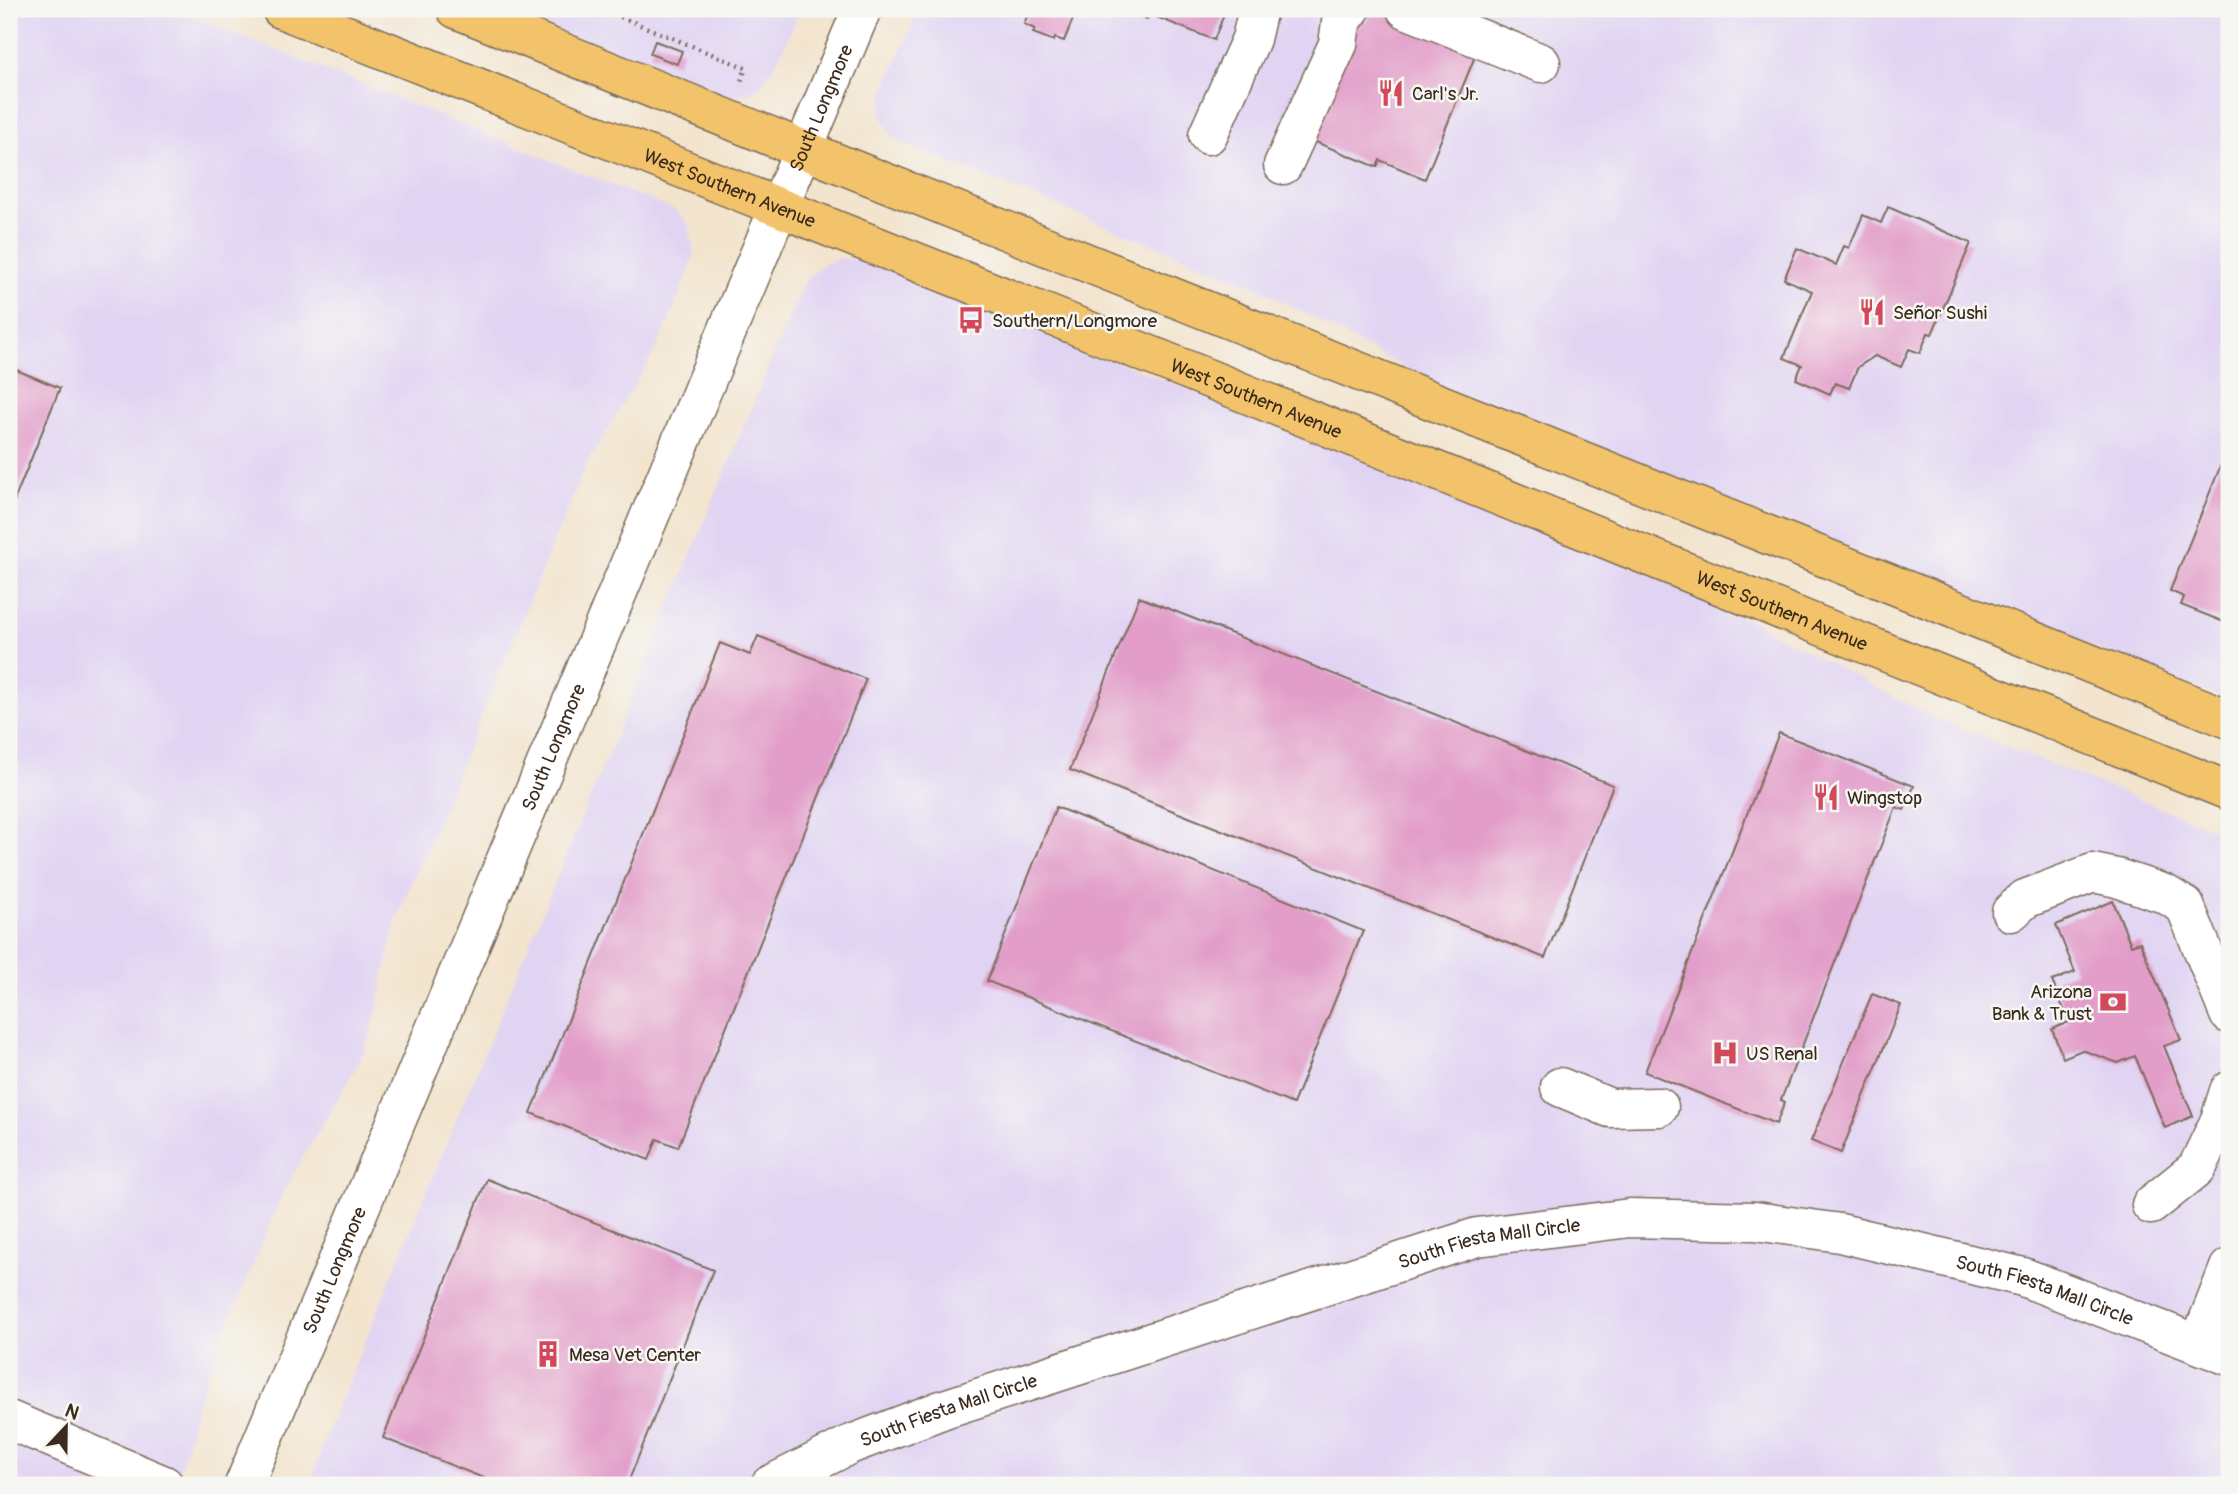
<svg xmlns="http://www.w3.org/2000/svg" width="2238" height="1494" font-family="Pangolin,sans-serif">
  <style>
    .built { fill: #e1d4f3 }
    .building { fill: #e29ec9 }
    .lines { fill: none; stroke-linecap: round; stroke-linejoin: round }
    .minor-casing { stroke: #7b6b5c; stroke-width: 41 }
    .major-casing { stroke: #7b6b5c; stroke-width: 41 }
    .path { stroke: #7b6b5c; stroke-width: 4.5; stroke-dasharray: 2 5; stroke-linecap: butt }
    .minor { stroke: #fff; stroke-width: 38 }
    .major { stroke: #f2c36a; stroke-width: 38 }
    .labels { text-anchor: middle; stroke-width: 5; stroke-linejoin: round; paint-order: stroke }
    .poi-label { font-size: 19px; fill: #3b2a1e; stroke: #f6f6f2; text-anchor: start }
    .street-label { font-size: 19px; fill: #3b2a1e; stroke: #f6f6f2 }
  </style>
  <rect width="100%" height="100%" fill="#f6f6f2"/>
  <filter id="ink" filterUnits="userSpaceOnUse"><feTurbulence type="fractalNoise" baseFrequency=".0143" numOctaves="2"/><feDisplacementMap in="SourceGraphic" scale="14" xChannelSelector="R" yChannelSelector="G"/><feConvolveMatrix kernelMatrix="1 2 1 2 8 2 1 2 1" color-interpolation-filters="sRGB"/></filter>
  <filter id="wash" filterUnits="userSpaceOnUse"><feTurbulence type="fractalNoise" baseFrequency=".00686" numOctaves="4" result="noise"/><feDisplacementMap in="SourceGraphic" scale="28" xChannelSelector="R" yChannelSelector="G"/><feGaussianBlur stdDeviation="1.57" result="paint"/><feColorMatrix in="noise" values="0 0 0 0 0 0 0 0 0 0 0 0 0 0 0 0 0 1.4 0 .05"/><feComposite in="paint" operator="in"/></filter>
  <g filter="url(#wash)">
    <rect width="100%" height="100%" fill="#f3e4ce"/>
    <path class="built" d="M9 9H173L677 211 689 225 694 252 689 272 659 344 585 467 396 920 373 1028 359 1062 282 1194 199 1396 176 1485H9Z
      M502 9H800L777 62 760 87 750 93 726 96 698 89Z
      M919 9H2229V701L1430 382 1255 286 906 145 890 134 882 117 884 91Z
      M839 258 864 260 1697 593 1932 717 2229 835V1485H310L325 1437 800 291 808 277 824 264Z"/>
    <g id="blocks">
      <path class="building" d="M1030 9H1077L1064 41 1055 38 1054 41 1033 33 1035 29 1024 24Z
        M1103 9H1226L1214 40 1149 14 1147 19 1122 9 1119 16Z
        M1371 9H1378L1478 49 1425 179 1380 160 1377 167 1303 137 1352 16 1366 22Z
        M655 41 682 51 677 64 650 54Z
        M1888 207 1971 243 1932 334 1928 333 1920 353 1909 349 1901 367 1875 356 1858 367 1849 388 1835 383 1830 394 1796 379 1802 365 1784 358 1812 291 1784 279 1797 248 1836 265 1844 246 1849 248 1863 215 1881 223Z
        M9 367 60 388 9 513Z
        M2229 445V624L2181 605 2184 597 2170 591Z
        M1139 597 1613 785 1545 958 1070 770Z
        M758 636 866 679 678 1147 657 1139 649 1160 531 1113 720 643 750 655Z
        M1779 733 1914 786 1904 810 1896 807 1781 1100 1785 1102 1776 1124 1645 1072Z
        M1056 807 1363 931 1293 1104 987 981Z
        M2113 901 2131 945 2140 942 2181 1040 2164 1046 2193 1116 2165 1128 2135 1056 2118 1063 2082 1050 2063 1058 2052 1029 2069 1022 2052 981 2075 972 2056 925Z
        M1872 994 1901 1005 1841 1153 1811 1141Z
        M487 1179 713 1270 627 1485H501L383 1438Z"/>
    </g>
  </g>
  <g filter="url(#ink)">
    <use href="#blocks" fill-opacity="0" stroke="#7b6b5c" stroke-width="2"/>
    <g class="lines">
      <defs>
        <g id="minor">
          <path d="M1406 9 1541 63"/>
          <path d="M1208 135 1251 39 1258 9"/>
          <path d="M1283 165 1338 44 1341 22 1351 9"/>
          <path d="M2011 912 2025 899 2093 873 2117 878 2165 894 2185 906 2229 1014"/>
          <path d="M1560 1087 1610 1108 1659 1107"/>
          <path d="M2151 1205 2197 1168 2220 1120 2229 1091"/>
          <path d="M2199 1344 2229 1268"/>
          <path d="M9 1420 164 1485"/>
          <path id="s1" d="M244 1485 862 9"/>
          <path id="s2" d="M770 1485 849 1445 944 1409 1477 1237 1630 1218 1755 1221 1840 1233 2023 1277 2229 1356"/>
        </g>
        <g id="major">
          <path id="s3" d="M281 9 1160 359 2229 791"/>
          <path d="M456 9 802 149 2229 719"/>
        </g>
      </defs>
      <use href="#minor" class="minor-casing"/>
      <use href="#major" class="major-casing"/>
      <path class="path" d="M601 9 746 68 741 81"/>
      <use href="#minor" class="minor"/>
      <use href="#major" class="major"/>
    </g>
  </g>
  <defs>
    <symbol id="restaurant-bare" viewBox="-9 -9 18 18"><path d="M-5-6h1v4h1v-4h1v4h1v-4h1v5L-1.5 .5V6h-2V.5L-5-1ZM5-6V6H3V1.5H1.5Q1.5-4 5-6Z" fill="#d1495b" stroke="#f6f6f2" stroke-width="2.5" paint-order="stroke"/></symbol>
    <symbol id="bus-bare" viewBox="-9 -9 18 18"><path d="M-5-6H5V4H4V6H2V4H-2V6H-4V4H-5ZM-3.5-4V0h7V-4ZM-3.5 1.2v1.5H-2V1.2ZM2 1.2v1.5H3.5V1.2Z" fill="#d1495b" stroke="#f6f6f2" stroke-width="2.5" paint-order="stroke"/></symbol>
    <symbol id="bank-bare" viewBox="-9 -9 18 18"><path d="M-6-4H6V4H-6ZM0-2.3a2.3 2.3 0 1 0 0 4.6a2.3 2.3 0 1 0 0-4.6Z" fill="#d1495b" stroke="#f6f6f2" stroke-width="2.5" paint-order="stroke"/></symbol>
    <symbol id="hospital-bare" viewBox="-9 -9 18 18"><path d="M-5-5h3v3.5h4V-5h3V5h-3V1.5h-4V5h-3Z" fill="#d1495b" stroke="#f6f6f2" stroke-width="2.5" paint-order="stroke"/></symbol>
    <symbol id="building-bare" viewBox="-9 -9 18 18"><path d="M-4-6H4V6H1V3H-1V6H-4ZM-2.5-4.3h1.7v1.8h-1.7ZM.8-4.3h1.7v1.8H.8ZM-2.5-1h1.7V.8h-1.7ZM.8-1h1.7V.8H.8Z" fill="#d1495b" stroke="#f6f6f2" stroke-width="2.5" paint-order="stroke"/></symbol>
  </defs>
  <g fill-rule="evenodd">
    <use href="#restaurant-bare" x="1372" y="74" width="38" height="38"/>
    <use href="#restaurant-bare" x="1853" y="293" width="38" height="38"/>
    <use href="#bus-bare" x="952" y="301" width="38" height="38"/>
    <use href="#restaurant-bare" x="1807" y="778" width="38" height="38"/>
    <use href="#bank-bare" x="2094" y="983" width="38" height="38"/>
    <use href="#hospital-bare" x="1706" y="1034" width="38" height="38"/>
    <use href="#building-bare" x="529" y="1335" width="38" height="38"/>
  </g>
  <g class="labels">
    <g class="poi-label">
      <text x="1412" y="100">Carl's Jr.</text>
      <text x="1893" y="319">Señor Sushi</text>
      <text x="992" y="327">Southern/Longmore</text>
      <text x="1847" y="804">Wingstop</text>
      <text x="2092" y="998" text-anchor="end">Arizona<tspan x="2092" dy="22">Bank &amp; Trust</tspan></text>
      <text x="1746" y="1060">US Renal</text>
      <text x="569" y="1361">Mesa Vet Center</text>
    </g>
    <g class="street-label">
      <text dy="7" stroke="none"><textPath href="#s1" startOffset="1493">South Longmore</textPath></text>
      <text dy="7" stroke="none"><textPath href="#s3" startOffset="483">West Southern Avenue</textPath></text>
      <text dy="7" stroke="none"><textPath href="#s3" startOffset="1050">West Southern Avenue</textPath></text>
      <text dy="7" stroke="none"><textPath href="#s3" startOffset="1617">West Southern Avenue</textPath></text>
      <text dy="7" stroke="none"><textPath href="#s1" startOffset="800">South Longmore</textPath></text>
      <text dy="7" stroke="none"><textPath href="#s2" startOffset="761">South Fiesta Mall Circle</textPath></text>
      <text dy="7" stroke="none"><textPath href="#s1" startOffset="233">South Longmore</textPath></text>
      <text dy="7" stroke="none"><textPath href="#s2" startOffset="1328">South Fiesta Mall Circle</textPath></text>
      <text dy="7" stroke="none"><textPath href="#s2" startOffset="194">South Fiesta Mall Circle</textPath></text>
    </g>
  </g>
  <rect width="2238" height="1494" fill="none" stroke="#f6f6f2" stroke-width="35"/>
  <g transform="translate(66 1427) rotate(22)" stroke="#f6f6f2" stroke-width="5" paint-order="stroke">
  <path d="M0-5L12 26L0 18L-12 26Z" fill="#3b2a1e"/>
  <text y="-10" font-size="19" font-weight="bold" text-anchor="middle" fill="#3b2a1e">N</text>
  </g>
</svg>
